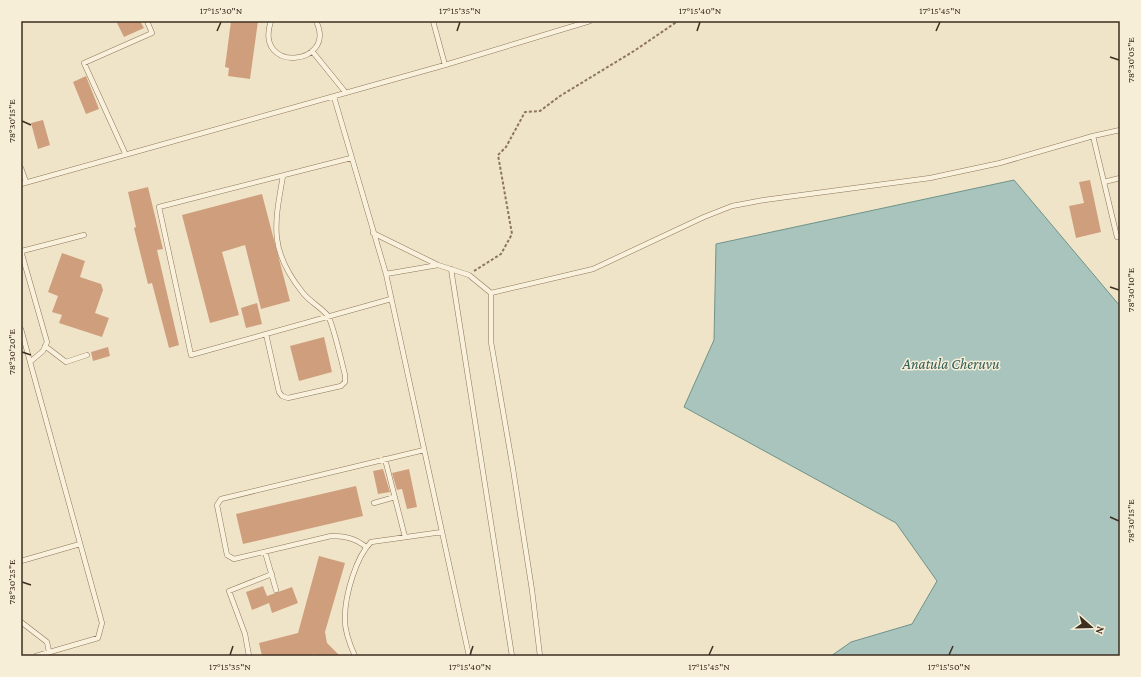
<svg xmlns="http://www.w3.org/2000/svg" width="1141" height="677" font-family="'Crimson Pro',serif">
  <style>
    .water { fill: #a9c4bc; stroke: #6f938a }
    .building { fill: #cf9f7d }
    .lines { fill: none; stroke-linecap: round; stroke-linejoin: round }
    .lane-casing { stroke: #8d765c; stroke-width: 5.5 }
    .path { stroke: #8d765c; stroke-width: 2; stroke-dasharray: 3 2; stroke-linecap: butt }
    .lane { stroke: #faf1dc; stroke-width: 4.5 }
    .ticks { fill: none; stroke: #3d2e20; stroke-width: 1.5 }
    .labels { text-anchor: middle; stroke-width: 3; stroke-linejoin: round; paint-order: stroke }
    .water-label { font-size: 15px; font-style: italic; fill: #2f5d5a; stroke: #f7eed8 }
    .neatline { fill: none; stroke: #3d2e20; stroke-width: 1.5 }
    .ticks-label { font-size: 10px; text-anchor: middle; fill: #3d2e20 }
  </style>
  <rect width="100%" height="100%" fill="#f0e4c8"/>
  <path class="water" d="M1014 180 1120 306V656H831L851 642 912 624 937 581 896 523 684 407 714 340 716 244Z"/>
  <path class="building" d="M122 21H140L144 28 124 37 117 23Z
    M231 21H258L250 79 228 76 229 68 225 67Z
    M86 76 99 109 86 114 73 82Z
    M43 120 50 145 38 149 31 123Z
    M1090 180 1101 232 1076 238 1069 206 1084 203 1079 182Z
    M148 187 163 249 157 250 179 345 169 348 152 283 148 284 134 228 136 227 128 192Z
    M262 194 290 301 261 309 245 245 222 252 239 315 210 323 182 215Z
    M62 253 85 261 80 277 101 284 103 290 95 313 109 318 102 337 59 323 62 315 52 312 58 296 48 292Z
    M257 303 262 324 246 328 241 308Z
    M324 337 332 372 299 381 290 346Z
    M108 347 110 356 93 361 91 352Z
    M383 469 390 492 378 494 373 471Z
    M409 469 417 507 407 509 402 489 397 490 392 473Z
    M356 486 363 516 243 544 236 514Z
    M319 556 345 563 325 632 327 643 340 656H316L314 654 308 656H262L259 643 298 633Z
    M263 586 267 596 292 587 298 603 272 613 269 603 252 610 246 592Z"/>
  <g class="lines">
    <defs>
      <path id="lane" d="M271 21C253 74 338 66 316 21
        M433 21 445 65
        M312 51 346 93
        M334 97 386 274 469 656
        M1093 136 1120 130
        M125 153 84 63 152 33 147 21
        M351 158 159 207 191 355 391 299
        M21 168 26 182
        M1104 182 1120 178
        M21 184 445 65 590 21
        M373 233 438 265
        M21 251 47 342 43 351 30 362
        M22 251 84 235
        M451 269 512 656
        M386 274 438 265 469 275 491 293 593 269 704 217 732 206 764 200 930 178 1000 163 1093 136 1117 237 1120 236
        M491 293V342L513 469 532 590 540 656
        M21 329 102 623 98 638 36 656
        M266 334 279 392 282 396 288 398 341 386 345 382V375C342 363 333 324 328 316 321 307 310 302 303 293 269 251 274 226 283 176
        M45 346 66 362 87 355
        M385 459 405 537
        M374 503 395 497
        M366 547C355 538 345 536 331 536L234 559 227 555 217 505 221 499 424 450
        M265 552 276 590
        M21 561 80 544
        M21 622 47 642 49 652
        M249 656 245 634 229 591 272 574
        M355 656C350 645 344 629 345 617 345 595 356 557 371 542L442 532"/>
    </defs>
    <use href="#lane" class="lane-casing"/>
    <path class="path" d="M474 271 501 254 512 234 498 155 506 147 525 112 540 111 560 96 634 51 678 21"/>
    <use href="#lane" class="lane"/>
  </g>
  <path class="ticks" d="M217 31 221 22M457 31 460 22M697 31 700 22M936 31 940 22M1110 57 1119 60M22 121 31 125M1110 287 1119 290M22 352 31 355M1110 517 1119 521M22 582 31 585M230 655 233 646M470 655 473 646M709 655 713 646M949 655 953 646"/>
  <g class="labels">
    <g class="water-label">
      <text x="951" y="369">Anatula Cheruvu</text>
    </g>
  </g>
  <rect width="1141" height="677" fill="none" stroke="#f7eed8" stroke-width="44"/>
  <g transform="translate(1091 627) rotate(110)" stroke="#f7eed8" stroke-width="3" paint-order="stroke">
  <path d="M0-3L7 15L0 10L-7 15Z" fill="#3d2e20"/>
  <text y="-6" font-size="11" font-weight="bold" text-anchor="middle" fill="#3d2e20">N</text>
  </g>
  <rect x="22" y="22" width="1097" height="633" class="neatline"/>
  <g class="ticks-label">
    <text x="221" y="14">17°15'30"N</text>
    <text x="460" y="14">17°15'35"N</text>
    <text x="700" y="14">17°15'40"N</text>
    <text x="940" y="14">17°15'45"N</text>
    <text transform="translate(1130 60) rotate(-90)" y="4">78°30'05"E</text>
    <text transform="translate(11 121) rotate(-90)" y="4">78°30'15"E</text>
    <text transform="translate(1130 290) rotate(-90)" y="4">78°30'10"E</text>
    <text transform="translate(11 352) rotate(-90)" y="4">78°30'20"E</text>
    <text transform="translate(1130 521) rotate(-90)" y="4">78°30'15"E</text>
    <text transform="translate(11 582) rotate(-90)" y="4">78°30'25"E</text>
    <text x="230" y="670">17°15'35"N</text>
    <text x="470" y="670">17°15'40"N</text>
    <text x="709" y="670">17°15'45"N</text>
    <text x="949" y="670">17°15'50"N</text>
  </g>
</svg>
